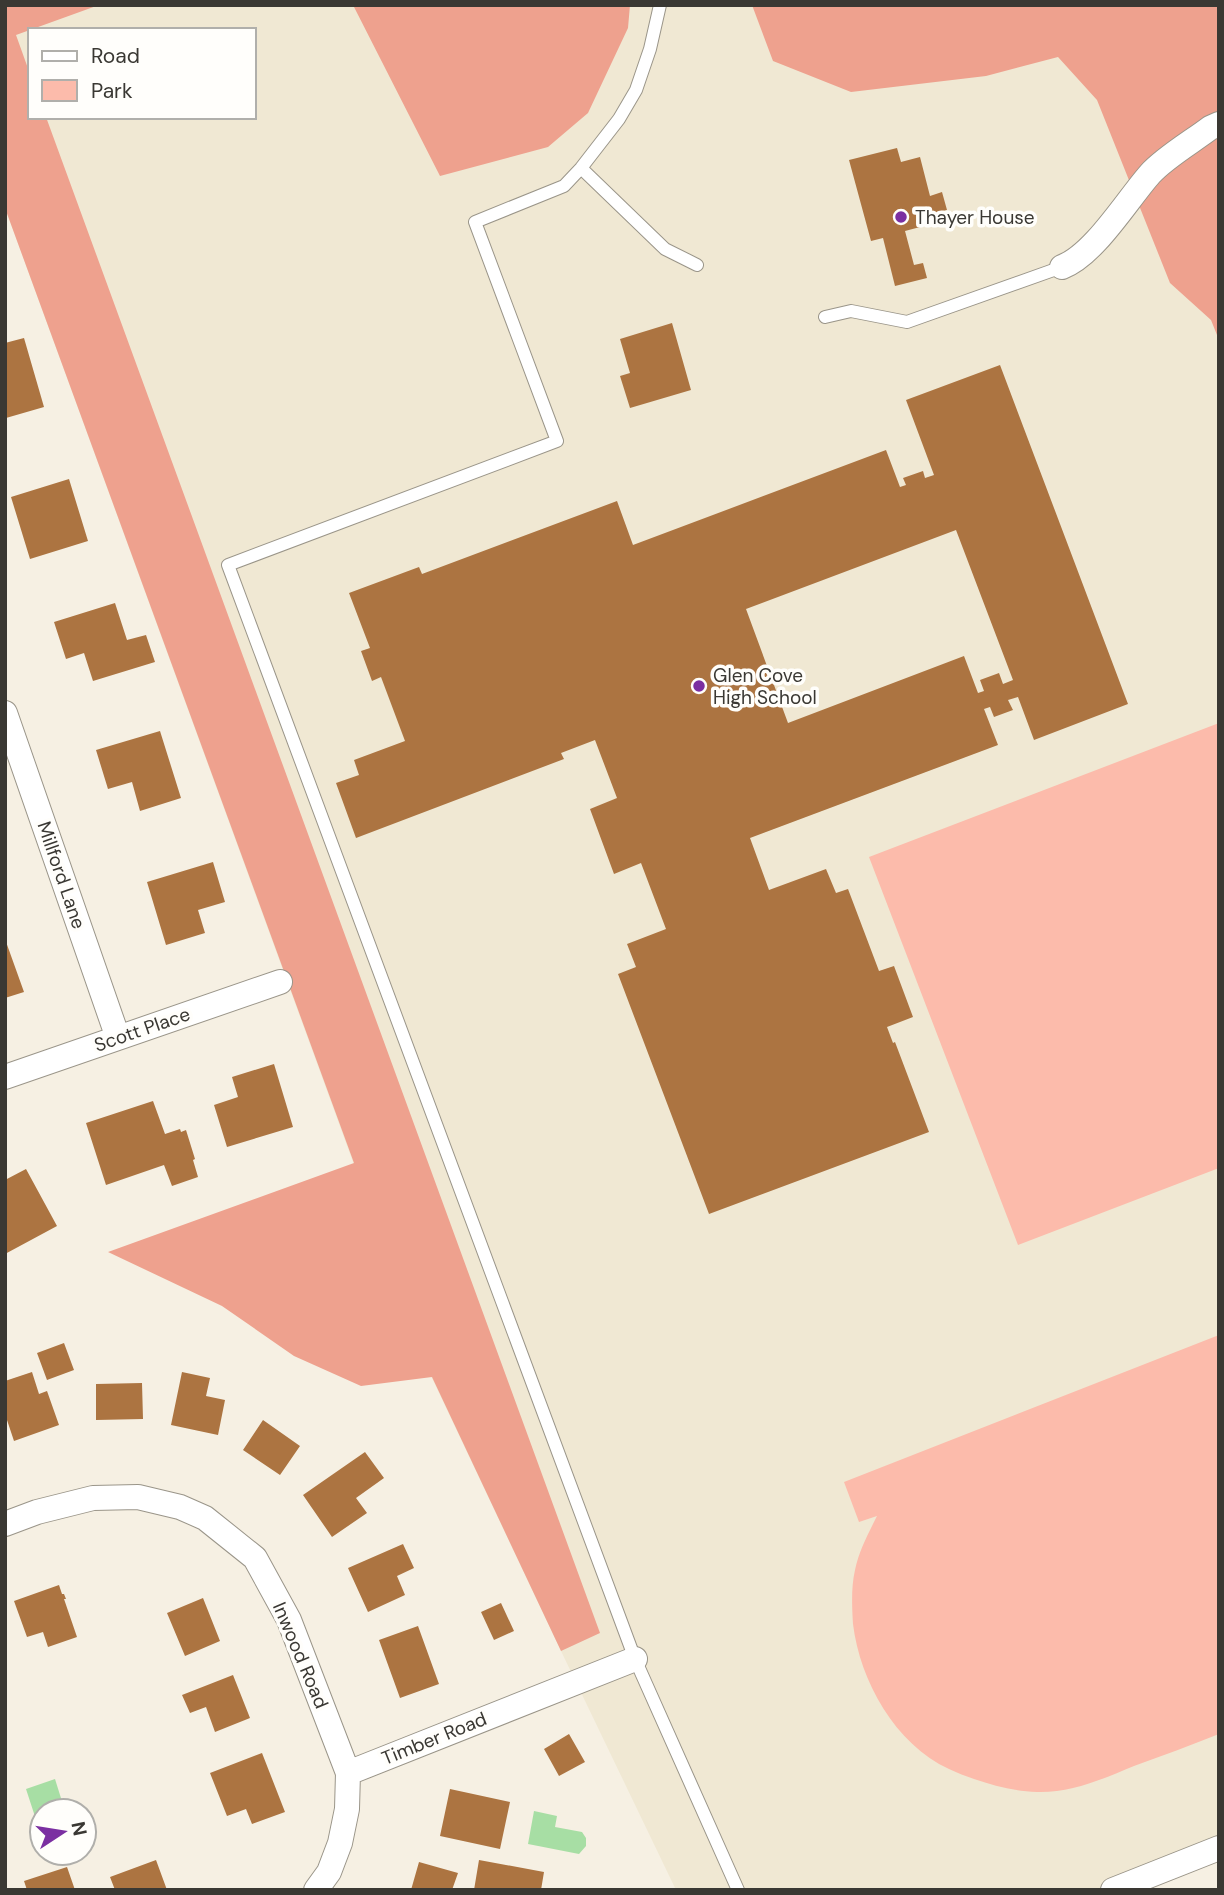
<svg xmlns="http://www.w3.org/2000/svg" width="1224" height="1895" font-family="'DM Sans',sans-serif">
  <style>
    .built { fill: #f0e8d3; fill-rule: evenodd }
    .green { fill: #fcbbab }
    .forest { fill: #eea18e }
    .water { fill: #a7dea4 }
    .building { fill: #ac7441; fill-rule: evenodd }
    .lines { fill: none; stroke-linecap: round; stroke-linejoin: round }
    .lane-casing { stroke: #9a9589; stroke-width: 14 }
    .street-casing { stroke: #9a9589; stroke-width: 26 }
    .lane { stroke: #fff; stroke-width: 12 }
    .street { stroke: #fff; stroke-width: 24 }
    .poi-dot { fill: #7b2fa1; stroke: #fffefb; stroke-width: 2.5 }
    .labels { text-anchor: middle; stroke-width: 7; stroke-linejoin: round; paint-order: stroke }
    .poi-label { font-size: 19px; fill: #3a3833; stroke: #fffefb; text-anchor: start }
    .street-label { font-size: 19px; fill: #3a3833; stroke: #fffefb }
  </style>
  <rect width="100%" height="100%" fill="#f6f0e3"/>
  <path class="built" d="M5 5H1219V1846L1107 1890H676L561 1651 431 1376 5 208ZM30 30H254V117H30Z"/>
  <path class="green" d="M1219 723V1168L1018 1245 869 857Z
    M1219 1335V1734C1191 1745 1162 1756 1134 1766 1103 1779 1071 1793 1037 1792 1014 1791 995 1786 974 1779 966 1776 957 1773 949 1769 895 1744 860 1681 853 1624 852 1607 851 1587 855 1570 859 1551 868 1534 877 1516L859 1522 844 1482Z"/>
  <path class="forest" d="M5 5H99L16 35 30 74V117H46L600 1633 561 1651 432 1377 361 1386 294 1356 222 1306 108 1252 354 1163 5 208Z
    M353 5H630L628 28 588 113 548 147 440 176Z
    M752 5H1219V340L1211 320 1170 283 1097 100 1058 57 986 76 851 92 773 61Z"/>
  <path class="water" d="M55 1779 65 1811H42V1838L26 1789Z
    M534 1811 557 1816 555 1827 582 1832 586 1838V1846L579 1854 528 1844Z"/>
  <path class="building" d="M897 148 901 162 920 157 930 196 942 192 947 210 937 212 939 222 905 231 914 265 923 263 927 278 895 286 883 238 871 241 849 160Z
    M672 323 691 390 630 408 620 376 630 373 620 339Z
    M24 338 44 407 6 418 5 343Z
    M1000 365 1128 704 1034 740 1018 697 1008 700 1013 710 994 717 990 707 984 709 998 745 750 838 769 890 826 869 836 893 848 889 879 971 894 966 913 1017 887 1027 893 1043 895 1042 929 1132 709 1214 618 974 636 967 627 944 666 929 641 863 614 874 590 809 617 798 595 740 561 753 564 759 356 838 336 783 359 775 354 760 405 741 381 677 372 681 361 651 370 648 349 593 419 567 422 574 617 501 633 545 886 450 900 487 906 485 903 478 923 471 925 478 934 475 906 400ZM956 530 1013 680 1003 684 999 673 980 680 984 691 978 693 964 656 788 723 746 609Z
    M69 479 88 541 30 559 11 497Z
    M115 603 127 640 146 635 155 662 93 681 84 653 66 659 54 622Z
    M160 731 181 798 140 811 132 782 108 789 96 750Z
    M213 862 225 902 198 910 205 933 166 945 147 882Z
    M5 939 24 992 5 998Z
    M274 1064 293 1127 227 1147 214 1105 238 1097 232 1077Z
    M153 1101 165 1134 180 1129 181 1132 186 1130 195 1159 193 1160 198 1177 172 1186 164 1165 106 1185 86 1123Z
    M26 1169 57 1226 5 1254V1180Z
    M64 1343 74 1370 47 1380 37 1353Z
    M32 1372 39 1394 47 1391 59 1425 14 1441 5 1414V1381Z
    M182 1372 210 1378 206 1396 225 1400 218 1435 171 1425Z
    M142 1383 143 1419 96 1420V1384Z
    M263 1420 300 1446 280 1475 243 1450Z
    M365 1452 384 1478 356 1498 367 1513 332 1537 303 1495Z
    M403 1544 414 1568 397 1576 405 1595 368 1612 348 1568Z
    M59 1585 62 1594H64L66 1599H64L77 1637 48 1647 43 1632 27 1637 14 1601Z
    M203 1598 220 1641 185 1656 167 1613Z
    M501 1603 514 1631 494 1640 481 1612Z
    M418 1626 439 1684 400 1698 379 1640Z
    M233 1675 250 1718 215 1732 206 1707 190 1713 182 1695Z
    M569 1734 585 1762 559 1776 544 1749Z
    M262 1753 285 1812 252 1824 246 1809 227 1816 210 1773Z
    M450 1789 510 1802 500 1849 440 1836Z
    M156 1860 167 1890H115L110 1877Z
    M479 1860 544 1872 541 1890H474Z
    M419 1862 458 1873 452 1890H411Z
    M67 1867 75 1890H27L24 1881Z"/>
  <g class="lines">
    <defs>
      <path id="lane" d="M660 5 650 49 636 90 619 119 581 168 564 186 475 222 557 441 228 565 635 1659 738 1890
        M581 168 665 249 697 265
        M825 317 851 311 907 322 1062 267"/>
      <path id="street" d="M1062 267C1094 255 1127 200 1150 174 1164 158 1193 141 1210 128L1219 124
        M5 713 118 1038
        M5 1077 280 982
        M5 1524 37 1512 93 1498 138 1497 180 1507 205 1518 255 1558 289 1620 348 1773 347 1809 340 1843 329 1872 316 1890
        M348 1773 635 1659
        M1113 1890 1219 1848"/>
    </defs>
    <use href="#lane" class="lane-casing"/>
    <use href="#street" class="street-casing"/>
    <use href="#lane" class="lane"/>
    <use href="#street" class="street"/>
  </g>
  <g class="poi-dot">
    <circle cx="901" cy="217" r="7"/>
    <circle cx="699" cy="686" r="7"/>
  </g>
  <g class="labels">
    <g class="poi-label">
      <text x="915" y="224">Thayer House</text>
      <text x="713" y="682">Glen Cove<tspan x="713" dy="22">High School</tspan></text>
    </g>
    <g class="street-label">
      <text transform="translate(62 875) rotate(71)" y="7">Millford Lane</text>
      <text transform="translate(142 1029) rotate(-19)" y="7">Scott Place</text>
      <text transform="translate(301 1655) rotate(67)" y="7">Inwood Road</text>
      <text transform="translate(434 1738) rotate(-22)" y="7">Timber Road</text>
    </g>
  </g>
  <rect width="1224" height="1895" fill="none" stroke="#3a3833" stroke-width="14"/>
  <rect x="28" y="28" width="228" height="91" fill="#fffefb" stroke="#b0afab" stroke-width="2"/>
  <rect x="42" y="51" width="35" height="10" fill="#ffffff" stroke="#b0afab" stroke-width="2"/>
  <text x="91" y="63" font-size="21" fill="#3a3833">Road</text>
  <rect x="42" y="80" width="35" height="21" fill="#fcbbab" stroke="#b0afab" stroke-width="2"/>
  <text x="91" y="98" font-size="21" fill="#3a3833">Park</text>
  <g transform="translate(63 1832) rotate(78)"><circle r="33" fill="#fffefb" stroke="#b0afab" stroke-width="2"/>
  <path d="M0-5L12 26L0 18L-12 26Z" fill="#7b2fa1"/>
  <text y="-10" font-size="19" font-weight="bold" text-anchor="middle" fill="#3a3833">N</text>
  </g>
</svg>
